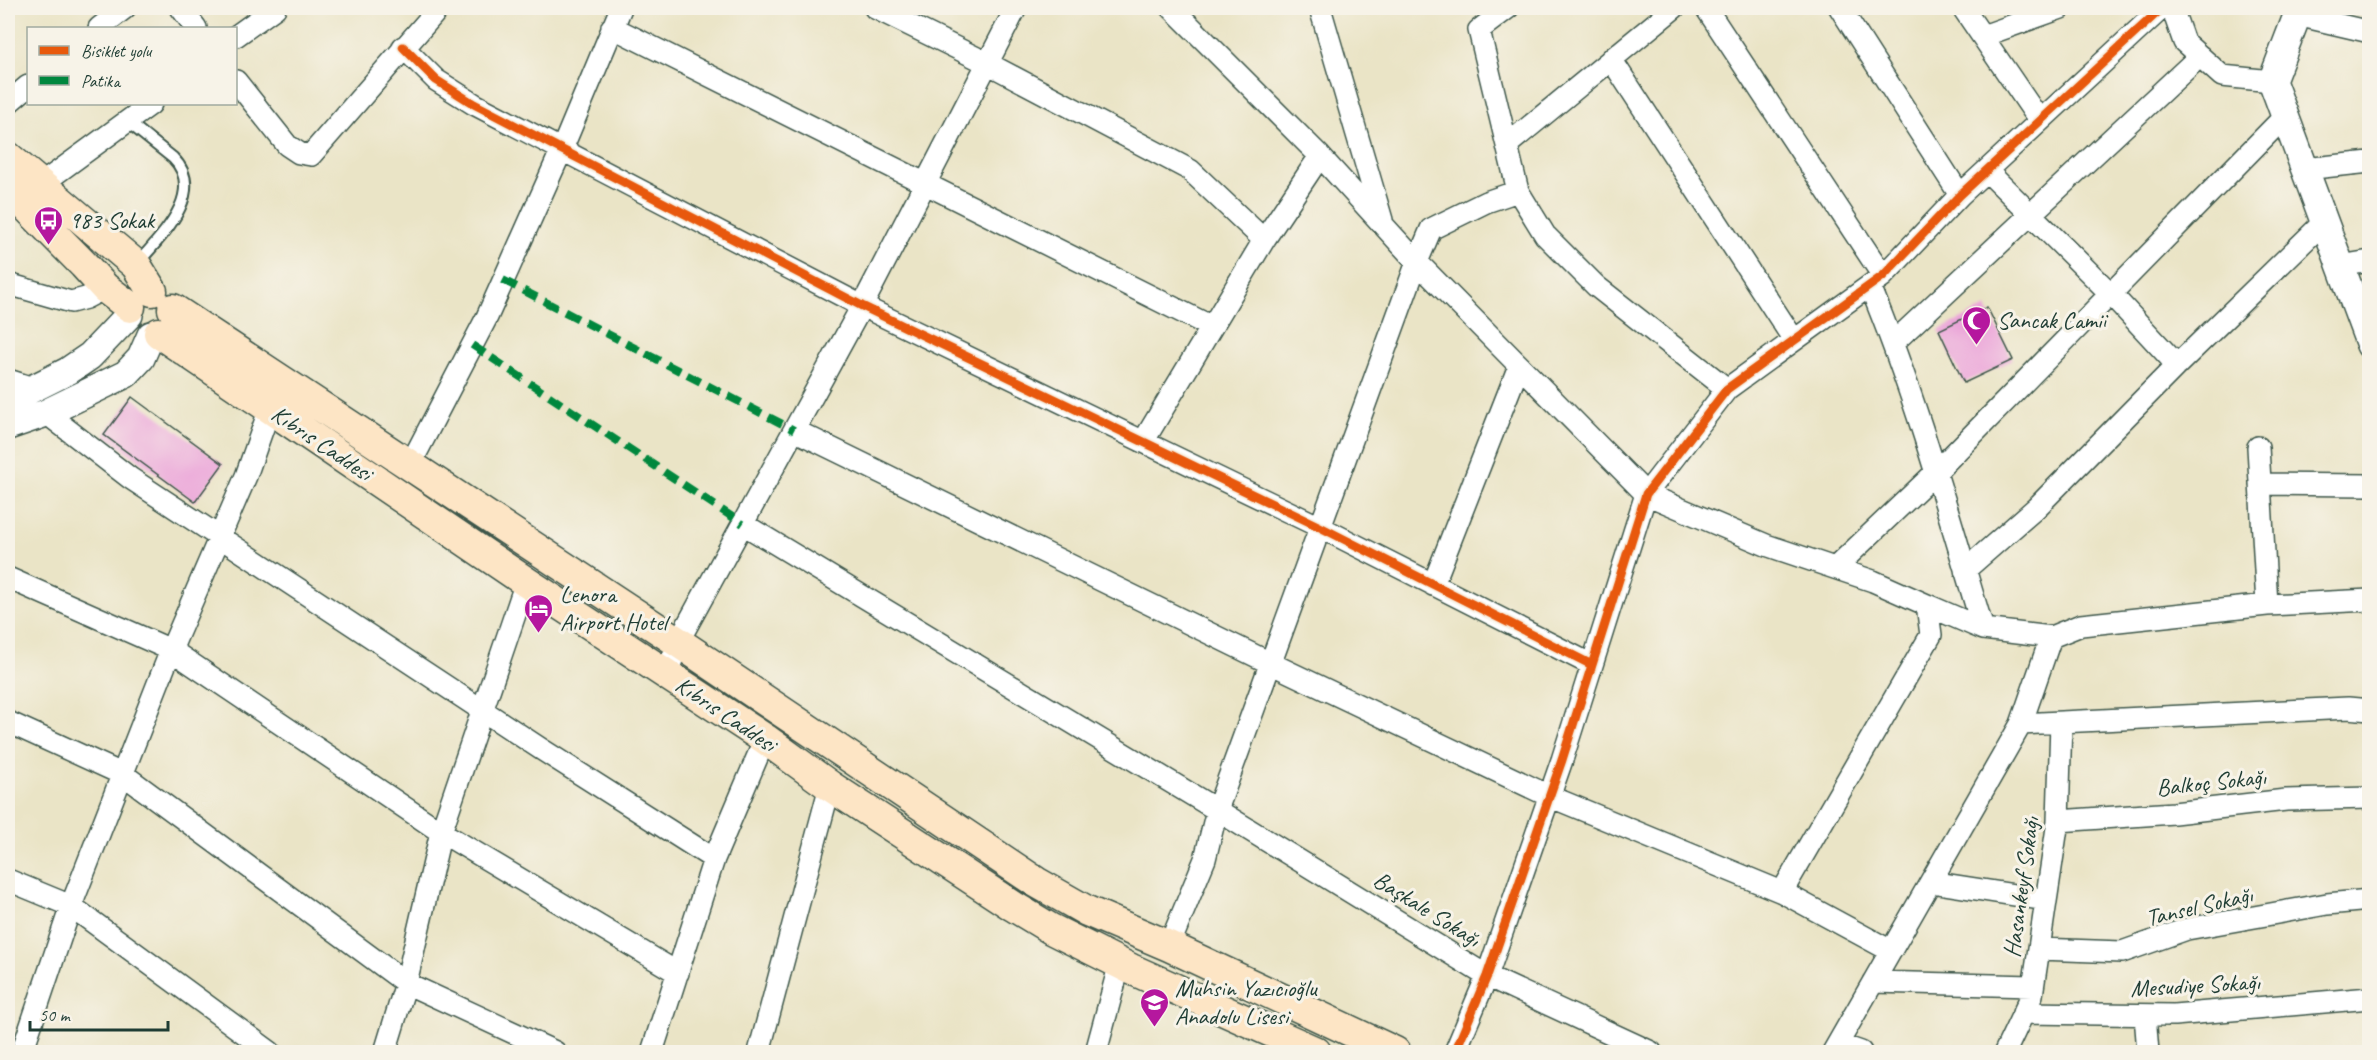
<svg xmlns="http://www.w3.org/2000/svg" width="2377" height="1060" font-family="Caveat,sans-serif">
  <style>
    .building { fill: #eba5d9 }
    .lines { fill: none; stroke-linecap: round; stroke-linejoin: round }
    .service-casing { stroke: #3d564a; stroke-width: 14 }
    .minor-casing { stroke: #3d564a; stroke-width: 24 }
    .tertiary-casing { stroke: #3d564a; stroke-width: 30 }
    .secondary-casing { stroke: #3d564a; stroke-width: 33 }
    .service { stroke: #fff; stroke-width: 10 }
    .minor { stroke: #fff; stroke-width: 21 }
    .tertiary { stroke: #fff; stroke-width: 27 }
    .secondary { stroke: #fde5c5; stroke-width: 30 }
    .quiet { stroke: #00873e; stroke-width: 8; stroke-dasharray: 15 8; stroke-linecap: butt }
    .cycleway-casing { stroke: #f7f3e8; stroke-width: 13 }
    .cycleway { stroke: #e8590c; stroke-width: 9 }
    .labels { text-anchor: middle; stroke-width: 6; stroke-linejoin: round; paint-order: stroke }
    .poi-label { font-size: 24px; fill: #1f3d34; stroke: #f7f3e8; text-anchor: start }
    .street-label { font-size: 24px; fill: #1f3d34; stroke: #f7f3e8 }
  </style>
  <rect width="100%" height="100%" fill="#f7f3e8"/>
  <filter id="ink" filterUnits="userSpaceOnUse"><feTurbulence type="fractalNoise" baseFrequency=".0167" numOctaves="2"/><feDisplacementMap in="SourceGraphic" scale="12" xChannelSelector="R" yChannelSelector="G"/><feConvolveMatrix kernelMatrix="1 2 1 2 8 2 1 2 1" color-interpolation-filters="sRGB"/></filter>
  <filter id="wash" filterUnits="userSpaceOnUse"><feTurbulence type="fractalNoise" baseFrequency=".008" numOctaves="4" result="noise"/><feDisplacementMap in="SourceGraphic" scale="24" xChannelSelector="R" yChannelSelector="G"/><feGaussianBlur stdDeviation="1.35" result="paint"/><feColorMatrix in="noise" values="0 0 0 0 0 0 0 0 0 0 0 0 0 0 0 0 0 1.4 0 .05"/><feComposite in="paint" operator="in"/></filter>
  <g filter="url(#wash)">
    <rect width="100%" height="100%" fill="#eae4c6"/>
    <g id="blocks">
      <path class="building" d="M1987 307 2013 360 1964 383 1939 330Z
        M132 397 223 464 195 502 104 435Z"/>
    </g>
  </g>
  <g filter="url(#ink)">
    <use href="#blocks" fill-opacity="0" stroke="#3d564a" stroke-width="1.5"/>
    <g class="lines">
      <defs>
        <path id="service" d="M128 122 173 158C208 193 159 238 137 264"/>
        <path id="minor" d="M181 8 196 28
          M875 8 987 63 1190 170 1264 240
          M1320 8 1382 220
          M1508 8 1479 30 1518 191 1545 235 1596 286 1727 389
          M1706 8 1883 276
          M1840 8 1960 195
          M1963 8 2040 121
          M2172 8 2184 42 2222 76 2272 81
          M2297 15 2370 32
          M612 27 1212 327
          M99 28 125 8
          M236 36 275 8
          M1983 36 2061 8
          M403 47 436 80 474 104 862 306 1320 527 1592 665
          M1611 59 1794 340
          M236 81 287 145 299 153 311 155 439 8
          M8 103 28 86
          M1507 145 1674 8
          M2304 169 2370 162
          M1987 171 2111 294 2177 365
          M40 185 151 104
          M1518 191 1486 202 1431 229 1417 262 1646 494 1766 545 1873 581 1927 605 1931 635 1782 892
          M2340 266 2370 261
          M8 284 71 302 86 298 105 288
          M1870 286C1916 397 1948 513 1983 629
          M1893 343 2200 56
          M8 380 33 388
          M46 413 130 478 541 749 714 859
          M794 430 1270 663 1549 796 1782 892 1891 951
          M1143 442 1264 240 1320 156
          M2258 447 2267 605
          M410 465 487 317 562 149 621 8
          M2260 484 2370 485
          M743 524 1217 810 1487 976 1651 1052
          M1835 568 1936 472 2285 116
          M1965 570 2036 508 2177 365 2324 222
          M8 578 171 650 441 832 678 973
          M1433 585 1519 366
          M1927 605 1983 629 2051 637 2021 724
          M2051 637 2081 625 2267 605 2370 600
          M667 674 678 642 862 306 1016 8
          M8 722 124 775 406 983 555 1052
          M2058 821 2174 813 2286 800 2370 798
          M8 880 71 906 270 1052
          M1931 882 2046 900
          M1169 946 1205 859 1217 810 1417 262 1320 156 1172 8
          M2039 949 2122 952 2187 929 2327 904 2370 900
          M1873 982 2033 986
          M2023 1013 2174 1015 2370 998
          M2145 1015 2148 1052
          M1838 1044 1861 1052
          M22 1052 71 906 171 650 246 476 270 408
          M385 1052 406 983 441 832 526 582
          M652 1052 714 859 765 739
          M759 1052 830 786
          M1096 1052 1120 963
          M1455 1052 1487 976 1562 760 1646 494 1727 389 1883 276 1960 195 2162 8
          M1833 1052 2021 724 2348 708 2370 710
          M2005 1052 2032 995 2058 821 2061 722"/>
        <path id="tertiary" d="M2300 8 2272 81 2370 345
          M8 401 68 371 90 356 129 315
          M8 426 46 413 126 374 141 358 151 335"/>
        <path id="secondary" d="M8 157 136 265 152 291
          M8 188 84 265 105 288 130 307
          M173 309 678 642 1036 882 1087 911 1169 946 1395 1052
          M159 333 526 582 765 739 830 786 1013 906 1051 929 1131 969 1316 1052"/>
      </defs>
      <use href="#service" class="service-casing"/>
      <use href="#minor" class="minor-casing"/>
      <use href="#tertiary" class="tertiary-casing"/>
      <use href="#secondary" class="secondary-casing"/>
      <use href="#service" class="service"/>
      <use href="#minor" class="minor"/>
      <use href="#tertiary" class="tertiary"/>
      <use href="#secondary" class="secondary"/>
      <path class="quiet" d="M503 280 794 430
        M472 345 743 524"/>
      <defs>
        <path id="cycleway" d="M403 47 436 80 474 104 862 306 1320 527 1592 665
          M1455 1052 1487 976 1562 760 1646 494 1727 389 1883 276 1960 195 2162 8"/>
      </defs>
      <use href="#cycleway" class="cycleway-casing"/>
      <use href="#cycleway" class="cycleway"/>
    </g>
  </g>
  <defs>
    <symbol id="bus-pin" viewBox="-11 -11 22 30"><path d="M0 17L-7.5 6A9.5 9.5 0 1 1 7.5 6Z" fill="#b5179e" stroke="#f7f3e8"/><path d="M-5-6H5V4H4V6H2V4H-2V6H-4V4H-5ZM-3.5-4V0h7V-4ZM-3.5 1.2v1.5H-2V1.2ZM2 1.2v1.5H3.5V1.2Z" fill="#fff"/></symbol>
    <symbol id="mosque-pin" viewBox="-11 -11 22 30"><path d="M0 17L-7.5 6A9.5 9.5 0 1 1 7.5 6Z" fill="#b5179e" stroke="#f7f3e8"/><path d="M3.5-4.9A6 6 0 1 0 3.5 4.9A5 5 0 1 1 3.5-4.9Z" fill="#fff"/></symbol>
    <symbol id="hotel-pin" viewBox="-11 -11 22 30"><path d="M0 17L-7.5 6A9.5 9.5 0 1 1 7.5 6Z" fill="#b5179e" stroke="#f7f3e8"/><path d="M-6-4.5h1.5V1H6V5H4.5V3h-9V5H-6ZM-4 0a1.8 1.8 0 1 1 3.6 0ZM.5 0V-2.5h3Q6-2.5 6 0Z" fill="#fff"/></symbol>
    <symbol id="school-pin" viewBox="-11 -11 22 30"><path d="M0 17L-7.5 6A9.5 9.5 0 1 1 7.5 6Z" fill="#b5179e" stroke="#f7f3e8"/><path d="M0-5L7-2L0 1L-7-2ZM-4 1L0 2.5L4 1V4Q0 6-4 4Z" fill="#fff"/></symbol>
  </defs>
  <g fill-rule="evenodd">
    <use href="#bus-pin" x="32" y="204" width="33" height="45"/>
    <use href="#mosque-pin" x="1960" y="304" width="33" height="45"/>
    <use href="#hotel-pin" x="522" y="592" width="33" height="45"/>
    <use href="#school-pin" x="1138" y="986" width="33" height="45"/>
  </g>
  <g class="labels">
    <g class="poi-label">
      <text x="69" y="228">983 Sokak</text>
      <text x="1997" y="328">Sancak Camii</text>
      <text x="560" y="602">Lenora<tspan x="560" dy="28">Airport Hotel</tspan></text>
      <text x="1175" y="996">Muhsin Yazıcıoğlu<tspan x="1175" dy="28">Anadolu Lisesi</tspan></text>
    </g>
    <g class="street-label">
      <text transform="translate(322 443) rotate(34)" y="8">Kıbrıs Caddesi</text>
      <text transform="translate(726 714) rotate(34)" y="8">Kıbrıs Caddesi</text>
      <text transform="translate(2211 782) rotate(-6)" y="8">Balkoç Sokağı</text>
      <text transform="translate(2021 887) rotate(-82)" y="8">Hasankeyf Sokağı</text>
      <text transform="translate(2199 906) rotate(-13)" y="8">Tansel Sokağı</text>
      <text transform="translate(1427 909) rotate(32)" y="8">Başkale Sokağı</text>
      <text transform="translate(2195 985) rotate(-3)" y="8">Mesudiye Sokağı</text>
    </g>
  </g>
  <rect width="2377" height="1060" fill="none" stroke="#f7f3e8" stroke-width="30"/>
  <rect x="27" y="27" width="210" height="78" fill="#f7f3e8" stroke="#a1aaa0" stroke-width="1.5"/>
  <rect x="39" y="46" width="30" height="9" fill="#e8590c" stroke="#a1aaa0" stroke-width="1.5"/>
  <text x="81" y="57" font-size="18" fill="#1f3d34">Bisiklet yolu</text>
  <rect x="39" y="76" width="30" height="9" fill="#00873e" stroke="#a1aaa0" stroke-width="1.5"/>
  <text x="81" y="87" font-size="18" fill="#1f3d34">Patika</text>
  <path d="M30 1021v9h138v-9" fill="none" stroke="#1f3d34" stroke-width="3"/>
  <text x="39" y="1021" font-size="18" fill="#1f3d34" stroke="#f7f3e8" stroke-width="4.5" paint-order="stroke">50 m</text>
</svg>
